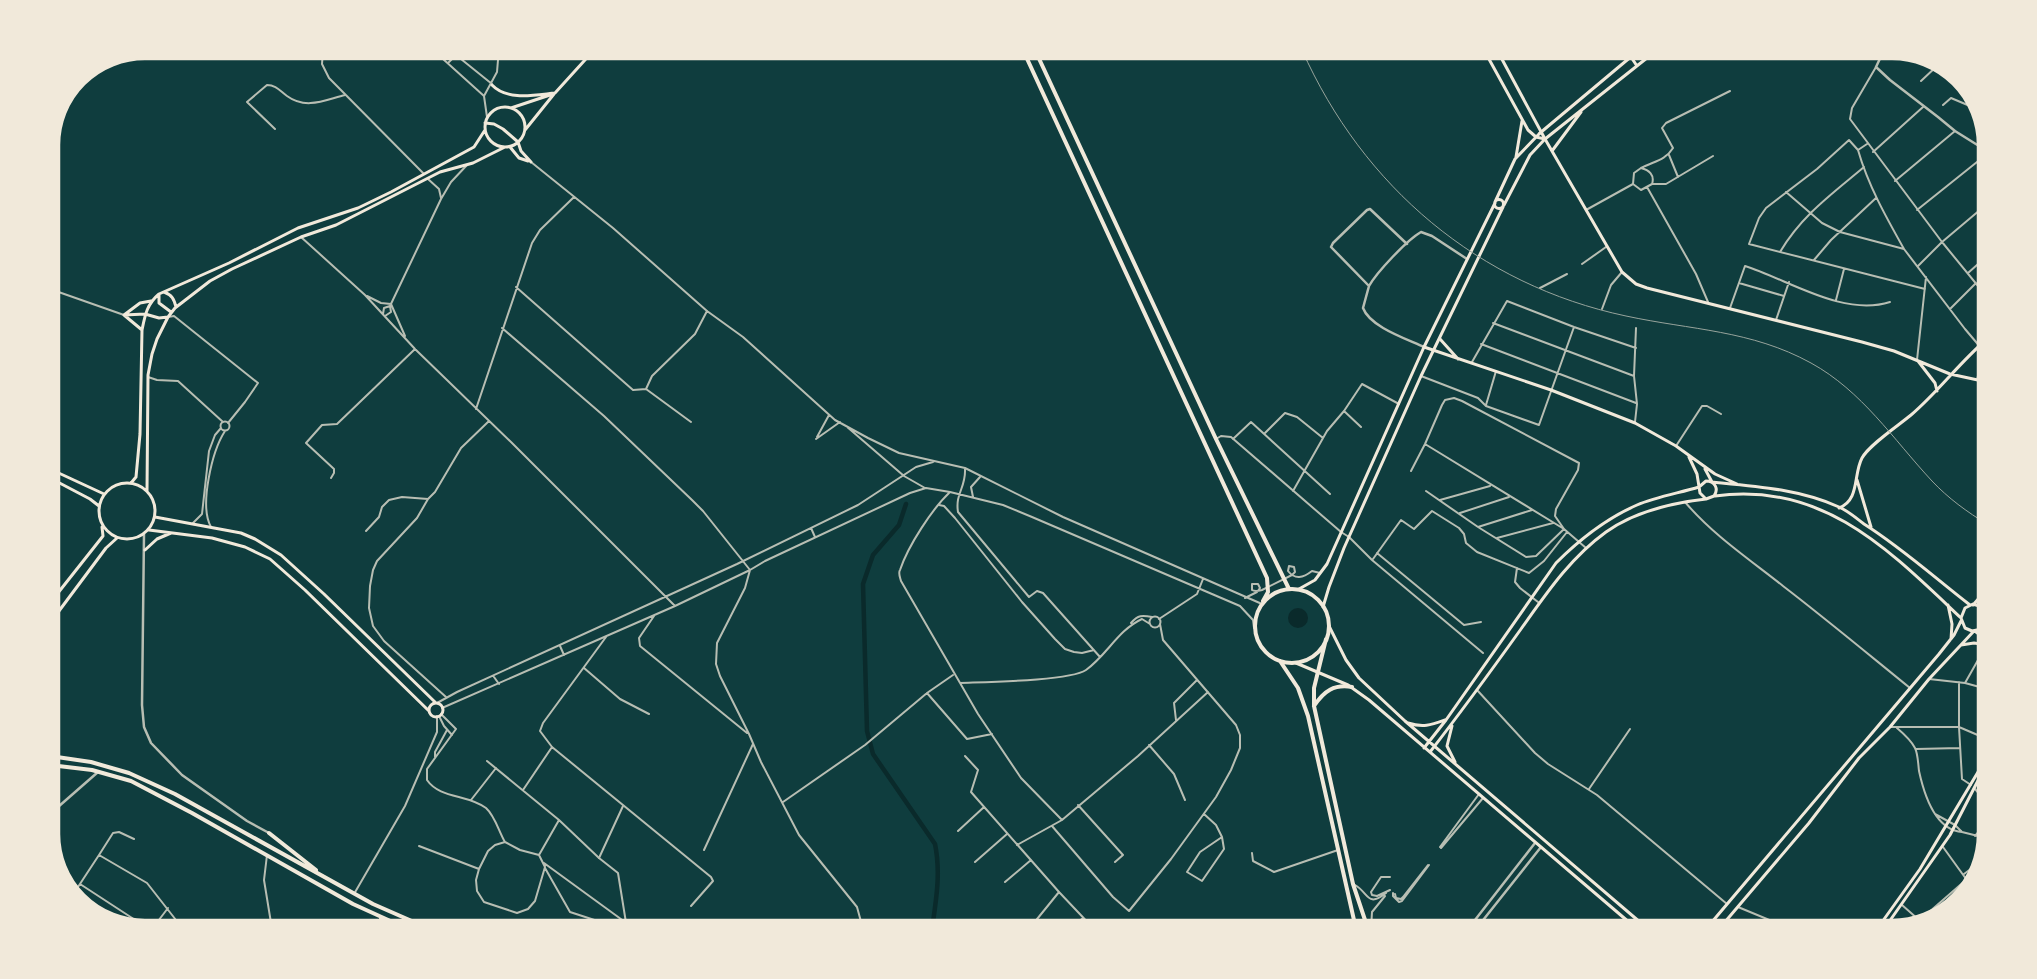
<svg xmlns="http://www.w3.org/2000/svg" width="2037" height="979" font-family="'Varela Round',sans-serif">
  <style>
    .water { fill: #0a2a2b }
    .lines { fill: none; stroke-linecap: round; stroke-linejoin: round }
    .canal { stroke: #0a2a2b; stroke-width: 4.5 }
    .pedestrian { stroke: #b8beb3; stroke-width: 2 }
    .minor { stroke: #b8beb3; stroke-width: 2 }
    .tertiary { stroke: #b8beb3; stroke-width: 2.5 }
    .secondary { stroke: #f1e9da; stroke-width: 3 }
    .primary { stroke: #f1e9da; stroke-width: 3 }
    .trunk { stroke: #f1e9da; stroke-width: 4 }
    .rail { stroke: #97a49c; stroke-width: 1 }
    .rim { fill: none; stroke: #f1e9da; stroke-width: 2.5 }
  </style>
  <rect width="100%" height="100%" fill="#0f3d3e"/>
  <path class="water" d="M1288 618a10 10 0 1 1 20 0a10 10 0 1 1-20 0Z"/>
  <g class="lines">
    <path class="canal" d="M906 504 899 525 873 555 863 584 867 731 873 754 935 844C941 873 936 901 932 929"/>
    <path class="pedestrian" d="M1245 598 1257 592 1260 588 1258 584H1252V590C1255 592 1258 591 1262 590L1292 575 1295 572 1294 567 1289 566 1288 571C1295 580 1303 578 1312 571L1320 573
      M599 858 623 806"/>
    <path class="minor" d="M323 50 322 64 329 78 424 174
      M433 50 484 96
      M1626 50 1630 56
      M448 63 456 55 492 84
      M1876 67 1852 108 1850 119 1942 242 1987 297
      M1921 81 1938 65
      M1943 105 1951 98 1977 109
      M487 117 484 96 497 72 498 60 494 50
      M275 129 247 102 267 85C276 85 280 91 287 96 306 110 325 100 345 95
      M1858 150 1849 140 1817 169 1766 208 1759 218 1749 244 1925 289
      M1873 152 1923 107
      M1669 155 1678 177
      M1713 156 1666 184H1652C1655 175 1649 170 1641 168 1654 161 1665 161 1673 148L1662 128 1666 123 1730 91
      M531 162 613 228 707 311 743 337 835 420 868 438 899 453 965 468 1063 517 1262 604
      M1978 163 1987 170
      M428 179 439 189 441 198
      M1895 181 1955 131
      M1633 184 1641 190 1652 184
      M1647 187 1696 274 1708 302
      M1786 192 1822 223 1840 232 1904 249C1886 217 1868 185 1858 150L1867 144
      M1586 210 1633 184 1634 173 1641 168
      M1917 210 1987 154
      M301 237 365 295 415 349 511 442 675 606
      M1904 249 1965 329 1987 355
      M1780 252C1802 215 1832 194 1864 167
      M1814 260 1831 240 1876 198
      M1582 264 1606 247
      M1918 266 1942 242 1987 204
      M1968 273 1987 256
      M1739 283 1784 296
      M516 287 633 390 646 389 691 422
      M1540 288 1567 274
      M50 289 124 315
      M367 296 381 303 391 304 405 336
      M1836 300 1844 269
      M1730 308 1745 266C1789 280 1843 317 1890 302
      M1602 309 1611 285 1622 272
      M1950 309 1976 283
      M383 314 384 308 390 306
      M385 316 391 312 390 306 441 199 451 182 467 165
      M168 317 174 316 258 383 245 402 228 423
      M1776 320 1789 282
      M1493 323 1634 376
      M502 328 604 416 692 500 703 511 750 570 745 588 717 643 716 664 720 676 749 734 761 762 799 835 857 907 863 929
      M1481 344 1636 403
      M1917 360 1926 277
      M1472 362 1507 301 1574 327 1636 348
      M1421 376 1478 398 1486 406 1539 425 1574 327
      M148 377 157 380 178 381 223 422
      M1977 380 1984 351
      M646 389 652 376 695 334 707 311
      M1486 405 1496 371
      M476 409 532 243 540 230 574 197
      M1344 411 1361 427
      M220.5 426a4.5 4.5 0 1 1 9 0a4.5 4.5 0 1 1-9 0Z
      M1635 422 1637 404 1634 376 1636 328
      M846 426 904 476 925 488
      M1265 433 1285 413 1297 417 1323 438
      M817 437 829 415
      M816 439 840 422
      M1216 439 1221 436 1231 437 1341 532 1349 537 1372 560 1483 653
      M1233 439 1251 422 1330 494
      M1425 444 1564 529 1536 556 1526 557 1478 527 1426 491
      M1676 446 1702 406H1707L1721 414
      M965 469C966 488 955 493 958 512L1029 597 1037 591 1043 593 1100 657
      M1411 471 1425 444 1442 405 1445 400 1454 398 1462 401 1579 463 1578 470 1556 509 1555 516 1564 529 1586 548
      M331 478 334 473V469L306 443 322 425 337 424 415 349
      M1293 491 1327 431 1344 411 1362 384 1399 404
      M950 492C932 509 908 546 900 570 898 573 900 577 901 581L978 714 1021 778 1062 820
      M973 497 971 487 980 477
      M428 499 417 518 377 561 373 570 370 586 369 608 373 626 384 641 446 697
      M1440 500 1490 486
      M1685 502C1713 535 1749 559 1783 586 1826 619 1868 654 1910 688
      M939 505 944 506 955 518 1022 602 1055 639 1065 649 1074 652 1082 653 1094 650
      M1460 513 1509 497
      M193 523 202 514 209 451 215 435 221 428
      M211 527C199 506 212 451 225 431
      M1478 527 1532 510
      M811 528 815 537
      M366 531 379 517 382 507 389 500 402 497 428 499 435 492 461 448 489 421
      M1497 538 1553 523
      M1377 553 1464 625 1481 622
      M1373 559 1401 520 1414 529 1432 511 1459 528 1464 534 1466 543 1477 552 1529 573 1544 561 1567 532
      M1517 568 1515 582 1520 588 1538 602
      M654 616 639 638 640 646 747 733
      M1149.5 622a5.5 5.5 0 1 1 11 0a5.5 5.5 0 1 1-11 0Z
      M1159 619 1197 594 1203 579
      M1131 623C1138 615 1142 615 1152 617
      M606 637 543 723 540 731 552 747 711 877 713 881 691 906
      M560 646 564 655
      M584 668 620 699 649 714
      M494 677 499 684
      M1929 679 1965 683 1987 689
      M1959 682V727L1962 779 1971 785
      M960 683C984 682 1070 681 1086 670 1107 655 1118 630 1142 619L1150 624
      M1965 683 1982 653 1987 651
      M1477 690 1535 753 1548 764 1597 795 1727 904
      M927 693 967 739 992 734
      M437 703 457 692 737 564 858 505 916 467 933 462
      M442 708 675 606 750 570 765 561 910 493 926 488 950 492 1003 505 1032 517 1240 606 1253 620 1254 628
      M441 714 456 729 427 769V780C440 799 468 794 486 808 495 816 499 832 505 842
      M439 716 444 726 452 735
      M1176 720 1174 703 1197 680
      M1890 727H1959L1987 739
      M1897 728C1904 734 1911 740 1915 748 1918 754 1918 763 1919 771 1924 794 1935 830 1962 832L1955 825 1935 814
      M1149 745 1174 774 1185 800
      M1916 749 1960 748
      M965 756 978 770 971 792 1059 892 1029 929
      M435 757V752L447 730
      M487 761 559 820 599 858 618 873 627 929
      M1589 789 1630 729
      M1975 789 1987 803
      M523 790 552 747
      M471 800 496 768
      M783 802 865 745 927 693 953 675
      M1078 805 1123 855 1115 862
      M1204 814 1216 825 1222 837 1200 852 1187 872 1202 881 1224 849 1222 837
      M1052 826 1113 897 1129 911 1171 859 1216 797 1231 770 1240 748V735L1236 725 1163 640 1160 624
      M958 831 984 807
      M1962 832 1986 838
      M1975 836 1987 822
      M505 842 520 850 539 855 545 867 535 901 528 909 517 913 484 902 477 891 476 880 479 869 488 851 495 845Z
      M1017 845 1062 820 1138 756 1208 692
      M419 846 479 869
      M1440 847 1479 794
      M1943 847 1969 883
      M1441 848 1483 798
      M704 850 753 744
      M1252 853 1253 861 1274 872 1338 850
      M99 855 113 833 119 832 134 839
      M267 855 264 880 272 929
      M539 855 559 820
      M975 862 1007 834
      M544 863 625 922
      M545 868 570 912 622 929
      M1964 874 1980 862 1978 858 1983 855
      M1390 877H1381L1371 892 1372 895 1377 896 1390 890
      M1005 882 1031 860
      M80 884 149 929
      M1355 885C1369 893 1367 908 1386 893
      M1059 892 1094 929
      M74 893 99 855 147 883 183 929
      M1393 893V896L1399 902 1402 901 1429 865
      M354 894 405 806 437 732V716
      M1395 894 1396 898 1401 899 1403 897 1428 865
      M1902 905 1919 920
      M1738 907 1791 929
      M1920 920 1967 879
      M988 926 991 929
      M152 929 168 908
      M1070 929 1083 918
      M1371 929 1372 912 1385 896"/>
    <path class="tertiary" d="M1884 50 1876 67 1890 80 1938 117 1955 131 1987 151
      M1407 244 1370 209 1367 210 1333 243 1331 247 1369 286 1363 308C1370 327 1407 339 1424 347
      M1369 286C1377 272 1407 240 1421 232L1432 236 1467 259
      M144 534 142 705 144 727 151 743 182 775 247 821 269 833
      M50 814 98 772
      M1468 929 1535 843
      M1476 929 1541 847"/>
    <path class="secondary" d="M1657 50 1545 139 1622 272 1636 284 1647 288 1862 342 1894 351 1950 374 1987 382
      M1631 57 1637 66
      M492 85C507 101 535 95 555 93L594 50
      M485 127a20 20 0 1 1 40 0a20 20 0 1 1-40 0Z
      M511 108 550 95
      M485 123 494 124 503 129 518 142 521 151 531 162
      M525 130 554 94
      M1540 133 1639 50
      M510 147 519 158 528 161
      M1552 151 1581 112
      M164 292C172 295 174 299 176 307
      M159 295V303L171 312
      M124 315 145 314 159 318 168 317
      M124 315 140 303 151 301
      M124 315 142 330
      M1440 339 1458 359
      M1424 347 1551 390 1635 423 1676 446 1715 474 1737 484
      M1918 361 1935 383 1937 391
      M50 469 104 494
      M1705 469 1712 482C1754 486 1799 489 1839 507 1848 511 1856 518 1864 524 1902 548 1935 578 1970 605
      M50 478 90 499 99 506
      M1857 480 1871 527
      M99 511a28 28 0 1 1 56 0a28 28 0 1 1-56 0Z
      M131 483 136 477 140 434 142 330C145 315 147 304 159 294L229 263 298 228 358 208 391 192 474 147 485 130
      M147 491 148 375 152 354 157 339 168 317 175 308 210 281 232 269 301 237 336 225 440 172 473 163 505 147
      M1715 496C1823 481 1889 550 1961 618
      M1839 508C1860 500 1853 475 1862 458 1869 445 1899 425 1911 415 1938 392 1959 363 1987 339
      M155 517 241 533 255 539 281 555 324 594 436 703
      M149 530 212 538 245 547 270 559 305 590 429 711
      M145 550 157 539 171 533
      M50 603 103 536 102 527
      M1948 605 1952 624 1951 639
      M1973 605 1987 589
      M1987 614 1982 607 1973 604 1965 608 1961 618 1965 628 1972 631 1982 629 1987 622
      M50 623 106 548 117 538
      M1329 626 1346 660 1359 678 1405 721 1648 929
      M1976 632 1987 640
      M1961 645 1974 643 1987 645
      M1296 663 1348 685 1369 700 1637 929
      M429 710a7 7 0 1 1 14 0a7 7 0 1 1-14 0Z
      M1408 723C1423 728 1431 725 1445 720
      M1452 726 1447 746 1455 762
      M1424 748 1446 720 1556 563C1580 539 1605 519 1637 505 1656 497 1679 493 1699 487L1706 481C1715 481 1719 489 1714 496L1706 499 1700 493 1697 474 1689 457
      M1430 752C1461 712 1491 671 1521 629 1546 594 1570 558 1606 532 1634 512 1671 503 1706 499
      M1983 760 1987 752
      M1706 929 1939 654 1954 635 1961 621
      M1719 929 1809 823 1859 758 1890 727 1929 679 1974 631
      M1877 929 1920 869 1987 757
      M1884 929 1950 835 1987 763"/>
    <path class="primary" d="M1484 50 1528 130 1536 137 1545 139
      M1497 50 1545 139
      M1516 157 1522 121
      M1494.5 204a4.5 4.5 0 1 1 9 0a4.5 4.5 0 1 1-9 0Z
      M1495 202 1515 159 1540 133
      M1504 205 1530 155 1545 139
      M1299 589 1315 580 1327 564 1424 347 1495 203
      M1323 607 1329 587 1344 548 1421 376 1503 207"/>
    <path class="trunk" d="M1023 50 1267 578 1268 592 1263 601
      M1035 50 1216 439 1289 589
      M1255 626a37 37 0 1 1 74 0a37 37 0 1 1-74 0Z
      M1326 639 1314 688V706L1353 884 1368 929
      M1280 661 1298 688 1308 716 1356 929
      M1314 706C1324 691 1334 684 1352 687
      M50 756 91 762 129 773 175 794 373 904 430 929
      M50 765 92 770 131 781 192 813 353 904 408 929
      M269 833 316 870
      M381 918 393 929
      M413 929 423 926"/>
    <path class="rail" d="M1302 50C1363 187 1479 285 1626 316 1691 330 1751 330 1811 363 1862 391 1893 439 1932 481 1948 498 1967 512 1987 524"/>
  </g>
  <path d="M0 0H2037V979H0ZM145 59H1892A86 86 0 0 1 1978 145V834A86 86 0 0 1 1892 920H145A86 86 0 0 1 59 834V145A86 86 0 0 1 145 59Z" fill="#f1e9da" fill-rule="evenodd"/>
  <path class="rim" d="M145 59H1892A86 86 0 0 1 1978 145V834A86 86 0 0 1 1892 920H145A86 86 0 0 1 59 834V145A86 86 0 0 1 145 59Z"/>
</svg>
